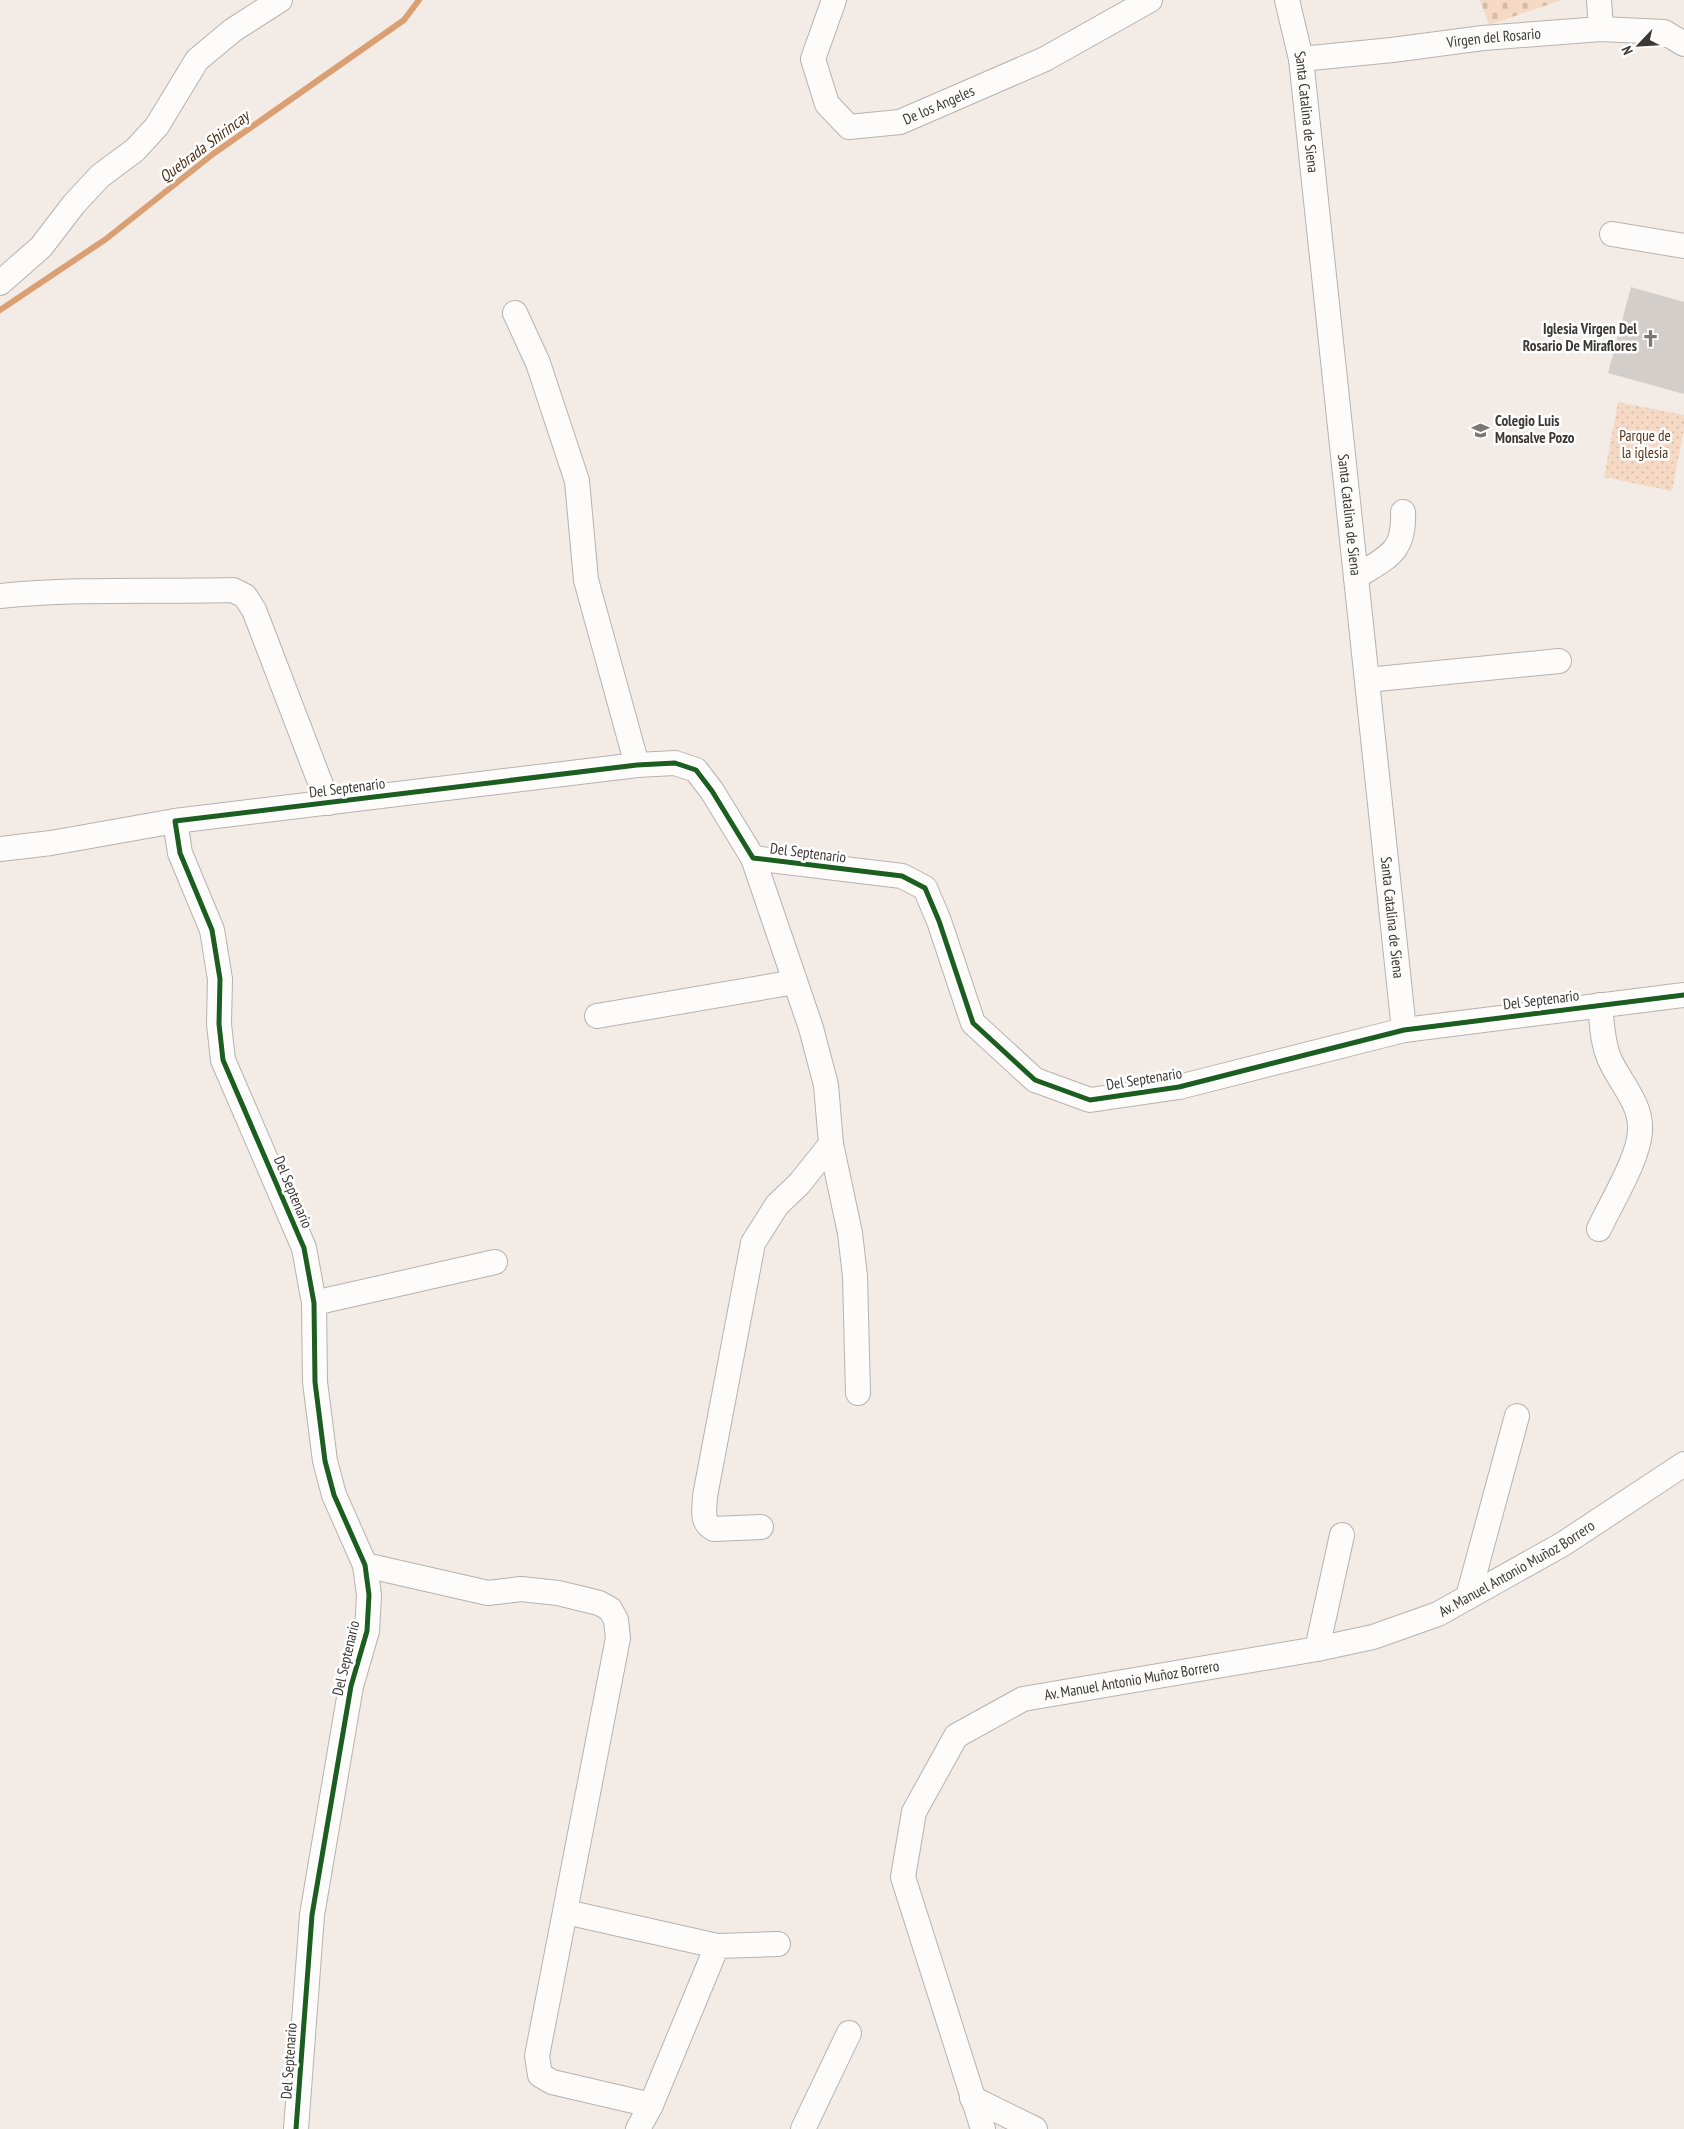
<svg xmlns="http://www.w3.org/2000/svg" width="1684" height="2129" font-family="'PT Sans Narrow',sans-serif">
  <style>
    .cemetery { fill: url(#cemetery-stones) }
    .park { fill: url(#park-dots) }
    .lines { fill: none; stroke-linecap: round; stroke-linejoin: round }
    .stream { stroke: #da9f73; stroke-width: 6 }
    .building { fill: #d4ceca }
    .minor-casing { stroke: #b8b2af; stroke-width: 26 }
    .minor { stroke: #fdfcfb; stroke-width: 24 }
    .cycleway-casing { stroke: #fff; stroke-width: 8 }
    .cycleway { stroke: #1b5e20; stroke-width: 5 }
    .labels { text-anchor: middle; stroke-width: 5; stroke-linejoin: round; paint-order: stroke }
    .street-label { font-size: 15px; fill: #3d3834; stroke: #fff }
    .poi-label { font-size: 15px; font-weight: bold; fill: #3d3834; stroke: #fff; text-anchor: end }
    .park-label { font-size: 15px; fill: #543219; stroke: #fff }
    .water-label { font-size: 16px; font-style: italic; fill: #4e2c13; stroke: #fff }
  </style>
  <defs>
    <pattern id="cemetery-stones" width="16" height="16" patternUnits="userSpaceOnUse" patternTransform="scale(1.25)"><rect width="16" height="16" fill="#f6d9c4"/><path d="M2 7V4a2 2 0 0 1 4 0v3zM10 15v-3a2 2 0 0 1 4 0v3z" fill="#d4bba9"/></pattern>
    <pattern id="park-dots" width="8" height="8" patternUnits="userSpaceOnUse" patternTransform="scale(1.25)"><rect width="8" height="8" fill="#f6d9c4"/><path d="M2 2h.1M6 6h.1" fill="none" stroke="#d4bba9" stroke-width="1.8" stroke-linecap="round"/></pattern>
  </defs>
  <rect width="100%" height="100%" fill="#f2ebe6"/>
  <path class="cemetery" d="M1480 0H1562L1489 25Z"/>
  <path class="park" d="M1618 402 1684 415V429L1672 491 1604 477Z"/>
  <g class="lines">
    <path class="stream" d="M0 310 106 239 213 154 404 20 419 0"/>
  </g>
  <path class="building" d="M1631 287 1684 302V394L1608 373Z"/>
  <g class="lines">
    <defs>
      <g id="minor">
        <path id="s1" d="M834 0 813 59 827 104 849 127 900 122 1045 59 1150 0"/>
        <path id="s2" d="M1287 0 1301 59 1404 1030"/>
        <path d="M1599 0 1601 29"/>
        <path id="s3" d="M1301 59 1392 50 1483 38 1601 29 1664 32 1684 44"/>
        <path d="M1612 234 1684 246"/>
        <path d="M0 283 41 247 74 204 100 176 135 150 157 126 197 60 233 30 280 0"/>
        <path d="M515 313 538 363 577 481 586 580 637 765"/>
        <path d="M1356 577C1387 557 1405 553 1403 512"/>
        <path d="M0 596C78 588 155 592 233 590L245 596 254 610 328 803"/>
        <path d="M1367 680 1559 661"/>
        <path d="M0 849 51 843 175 821"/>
        <path d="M753 858 811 1028 826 1085 831 1144 799 1184 777 1205 753 1243 705 1496C705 1509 700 1522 714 1529L761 1527"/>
        <path d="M597 1016 795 982"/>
        <path d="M831 1144 850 1233 855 1276 858 1393"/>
        <path d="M1599 1229C1611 1203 1639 1158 1640 1131 1642 1103 1619 1082 1609 1058 1602 1041 1602 1023 1600 1005"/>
        <path d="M314 1303 495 1262"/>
        <path d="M365 1565 488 1593 521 1589 558 1593 599 1603 610 1609 616 1620 618 1638 537 2056 540 2075 552 2082 651 2105"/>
        <path d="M1468 1597 1517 1416"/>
        <path d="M1317 1649 1342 1535"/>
        <path d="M566 1912 717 1946"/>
        <path d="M972 2098 1035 2129"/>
        <path d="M296 2129 312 1915 351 1686 367 1631 369 1595 365 1565 334 1495 325 1461 315 1382 314 1303 304 1248 223 1060 219 1024 220 979 212 930 180 853 175 821 637 765 675 763 696 770 712 791 753 858 902 876 925 888 939 921 973 1023 1035 1080 1090 1100 1179 1087 1404 1030 1684 995"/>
        <path d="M638 2129 651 2105 717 1946 778 1944"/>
        <path d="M803 2129 849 2033"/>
        <path id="s4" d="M983 2129 903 1877 914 1812 956 1736 1023 1699 1317 1649 1373 1637 1438 1614 1563 1544 1684 1464"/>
      </g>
    </defs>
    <use href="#minor" class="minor-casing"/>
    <use href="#minor" class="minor"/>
    <defs>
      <path id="cycleway" d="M296 2129 312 1915 351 1686 367 1631 369 1595 365 1565 334 1495 325 1461 315 1382 314 1303 304 1248 223 1060 219 1024 220 979 212 930 180 853 175 821 637 765 675 763 696 770 712 791 753 858 902 876 925 888 939 921 973 1023 1035 1080 1090 1100 1179 1087 1404 1030 1684 995"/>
    </defs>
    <use href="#cycleway" class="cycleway-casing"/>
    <use href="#cycleway" class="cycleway"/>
  </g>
  <defs>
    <symbol id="church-bare" viewBox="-9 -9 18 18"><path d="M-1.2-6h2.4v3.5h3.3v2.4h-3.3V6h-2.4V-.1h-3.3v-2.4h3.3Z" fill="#7c7772" stroke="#fff" stroke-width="2.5" paint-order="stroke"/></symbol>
    <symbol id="school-bare" viewBox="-9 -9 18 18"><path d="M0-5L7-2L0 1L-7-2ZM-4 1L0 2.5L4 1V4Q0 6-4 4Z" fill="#7c7772" stroke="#fff" stroke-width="2.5" paint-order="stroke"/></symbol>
  </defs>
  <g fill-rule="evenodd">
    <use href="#church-bare" x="1638" y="326" width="25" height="25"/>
    <use href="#school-bare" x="1468" y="418" width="25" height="25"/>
  </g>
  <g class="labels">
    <g class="street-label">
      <text dy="5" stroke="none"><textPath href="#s3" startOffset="194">Virgen del Rosario</textPath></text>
      <text dy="5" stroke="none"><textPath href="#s1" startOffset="235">De los Angeles</textPath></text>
      <text dy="5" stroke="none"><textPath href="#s2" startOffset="114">Santa Catalina de Siena</textPath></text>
      <text dy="5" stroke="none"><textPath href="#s2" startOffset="519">Santa Catalina de Siena</textPath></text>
      <text transform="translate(347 788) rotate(-7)" y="5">Del Septenario</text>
      <text transform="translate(808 853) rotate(7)" y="5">Del Septenario</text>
      <text dy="5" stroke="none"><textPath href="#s2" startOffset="924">Santa Catalina de Siena</textPath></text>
      <text transform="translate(1541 1000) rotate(-7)" y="5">Del Septenario</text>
      <text transform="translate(1144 1079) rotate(-9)" y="5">Del Septenario</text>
      <text transform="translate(293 1192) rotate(67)" y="5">Del Septenario</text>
      <text dy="5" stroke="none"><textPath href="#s4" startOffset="1009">Av. Manuel Antonio Muñoz Borrero</textPath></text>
      <text transform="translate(346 1658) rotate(-77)" y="5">Del Septenario</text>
      <text dy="5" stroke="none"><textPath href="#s4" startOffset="604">Av. Manuel Antonio Muñoz Borrero</textPath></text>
      <text transform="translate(289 2061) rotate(-86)" y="5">Del Septenario</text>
    </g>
    <g class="poi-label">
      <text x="1637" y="334">Iglesia Virgen Del<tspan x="1637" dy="17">Rosario De Miraflores</tspan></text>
      <text x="1495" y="426" text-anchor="start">Colegio Luis<tspan x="1495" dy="17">Monsalve Pozo</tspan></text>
    </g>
    <g class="park-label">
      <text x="1645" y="441">Parque de<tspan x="1645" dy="17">la iglesia</tspan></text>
    </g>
    <g class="water-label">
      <text transform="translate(204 146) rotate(-37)" y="6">Quebrada Shirincay</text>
    </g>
  </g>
  <g transform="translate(1639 45) rotate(245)" stroke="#ffffff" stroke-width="4" paint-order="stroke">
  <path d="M0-4L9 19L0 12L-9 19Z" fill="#3d3834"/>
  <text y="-8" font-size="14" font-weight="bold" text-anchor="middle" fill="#3d3834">N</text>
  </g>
</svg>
